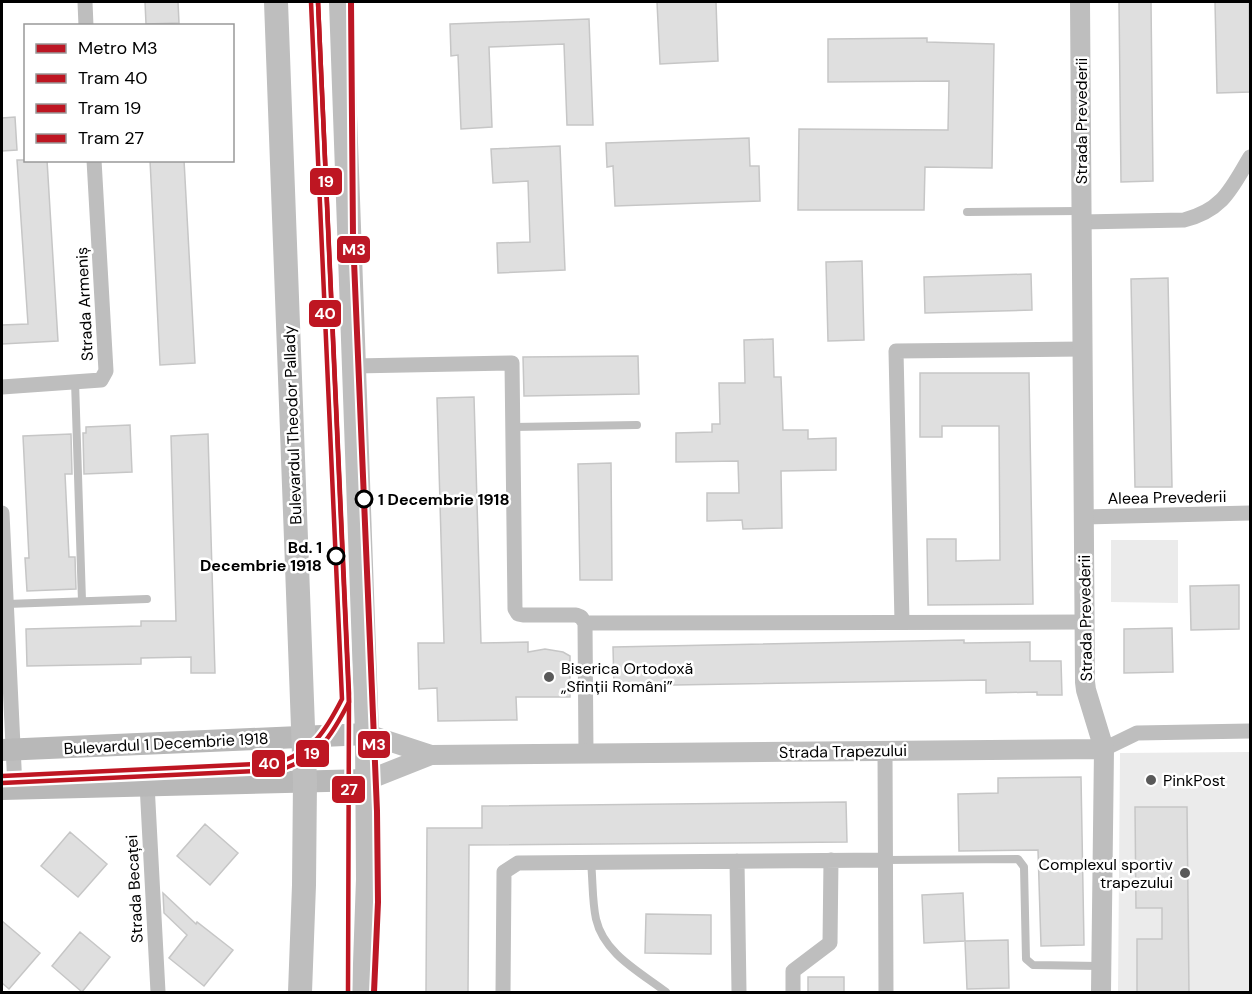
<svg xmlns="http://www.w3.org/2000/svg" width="1252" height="994" font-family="'DM Sans',sans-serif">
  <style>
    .green { fill: #ebebeb }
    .building { fill: #dfdfdf; stroke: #c6c6c6; stroke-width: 1.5 }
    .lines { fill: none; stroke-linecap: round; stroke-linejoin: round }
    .service { stroke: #bebebe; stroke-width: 8 }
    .minor { stroke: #bebebe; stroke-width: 15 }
    .tertiary { stroke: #bebebe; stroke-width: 20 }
    .secondary { stroke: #b8b8b8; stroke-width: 22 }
    .primary { stroke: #bebebe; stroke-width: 24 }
    .tram-1-casing { stroke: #fff; stroke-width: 9 }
    .tram-2-casing { stroke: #fff; stroke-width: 9 }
    .tram-3-casing { stroke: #fff; stroke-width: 9 }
    .tram-1 { stroke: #be1622; stroke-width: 4.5 }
    .tram-2 { stroke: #be1622; stroke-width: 4.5 }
    .tram-3 { stroke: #be1622; stroke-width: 4.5 }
    .metro-1-casing { stroke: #fff; stroke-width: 10 }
    .metro-1 { stroke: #bc1725; stroke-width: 6 }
    .stop-dot { fill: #fff; stroke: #000; stroke-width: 3 }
    .poi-dot { fill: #595959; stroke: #fff; stroke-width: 2 }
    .labels { text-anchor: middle; stroke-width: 5; stroke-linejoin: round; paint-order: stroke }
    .street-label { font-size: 16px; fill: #000; stroke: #fff }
    .stop-label { font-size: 16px; font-weight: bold; fill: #000; stroke: #fff; text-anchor: start }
    .poi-label { font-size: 16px; fill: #000; stroke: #fff; text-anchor: start }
    .line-badge { stroke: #fff; stroke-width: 2 }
    .badge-label { font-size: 16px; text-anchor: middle; font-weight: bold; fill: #fff }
  </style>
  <rect width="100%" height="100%" fill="#fff"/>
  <path class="green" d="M1111 540H1178V603L1111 602Z
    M1250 752V992H1118L1120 753Z"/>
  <path class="building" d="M145 2H178L179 23 146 24Z
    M657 2H716L718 61 660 64Z
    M1119 2H1151L1153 181 1121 182Z
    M1215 2H1249L1250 92 1217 93Z
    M589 19 593 125H567L564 44 489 47 492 127 461 129 458 55 451 56 450 24Z
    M927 38V42L994 44 992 168 925 167 924 210H798L799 129 948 130 949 81 828 82V39Z
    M15 117 17 150 2 151V118Z
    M749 138 750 166H759L760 201 615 206 613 166 607 167 606 143Z
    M560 146 565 270 498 273 497 243 530 242 528 181 493 183 491 149Z
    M17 160H47L58 341 2 344V325L28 324Z
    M150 160H184L195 363 160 365Z
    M862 261 864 340 828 341 826 262Z
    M1031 274 1032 310 925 313 924 277Z
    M1168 278 1172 487H1135L1131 279Z
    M773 339 774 377H781L783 430H808V439L836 438V470L781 471 782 528 743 529 742 520 707 521V493H739L738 461 676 462V433L712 432V424H720L719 383H745L744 340Z
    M638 356 639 394 524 396 523 357Z
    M920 373H1029L1033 604 928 605 927 539H956V561L1000 560 999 426H942V437H920Z
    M474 397 481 643 528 642V652L545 649 563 652 570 656V697H516L517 720 438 721 437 688 419 689 418 643H444L437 398Z
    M130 425 132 472 84 474 83 433H86V427Z
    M71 434 72 474H65L69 557H75L76 589 27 591 25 558H29L23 436Z
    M208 434 215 673H191V657L141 658V664L27 666 26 629 141 626V621H176L171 436Z
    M611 463 612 580H580L578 464Z
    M1239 585V629L1191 630 1190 586Z
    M1172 628 1173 672 1124 673V629Z
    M964 640V643L1030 642V661H1061L1062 695H1037V692L986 693V680L614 686 613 647Z
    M1081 777 1084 945 1041 946 1038 850 959 851 958 794 998 793V778Z
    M846 802 847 842 469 845 468 993H426L427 828H482V806Z
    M1135 807H1187L1189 993H1137V939H1162V908H1136Z
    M205 824 238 853 210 885 177 856Z
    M70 832 107 864 78 897 41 866Z
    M163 893 196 924 197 922 233 950 204 986 169 958 187 935 164 913Z
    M963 893 965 941 924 943 922 895Z
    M646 914 711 915V954L645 953Z
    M2 921 40 953 9 989 2 983Z
    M80 932 110 957 82 992 52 966Z
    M1008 940 1009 988 967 989 965 941Z
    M808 977H844V993H808Z"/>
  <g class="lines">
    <path class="service" d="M967 212 1080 211
      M75 381 82 601
      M513 427 637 425
      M7 604 147 599
      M886 860 1018 859 1024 867 1026 959 1033 965 1100 966
      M591 862C593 881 592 901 596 919 604 954 640 972 666 992"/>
    <path class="minor" d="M85 2 86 26
      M1081 222 1184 220C1223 210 1231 189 1250 157
      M354 366 512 363 515 609 518 614 523 615H576L581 617 585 623 586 754
      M2 387 101 380 106 371 94 160
      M2 513 15 788
      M1084 517 1250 513
      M902 622 896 351 1082 349
      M585 623 1084 622
      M1104 749 1137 733 1250 731
      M885 750 886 992
      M147 784 158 992
      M737 861 739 992
      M503 992 504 872 518 863 886 860
      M793 992V971L830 943 831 860"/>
    <path class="tertiary" d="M1080 2 1085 682 1086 690 1104 749 1101 992
      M367 734 431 755 1104 749
      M368 780 431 755"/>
    <path class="secondary" d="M2 750 367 734
      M2 789 368 780"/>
    <path class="primary" d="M276 2 305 781 304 885 300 992
      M341 2 367 734 368 879 364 992"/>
    <defs>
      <path id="tram-1" d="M2 776 278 763C314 750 325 732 342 699L311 2"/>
      <path id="tram-2" d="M2 783 280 770C319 757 331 737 349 702L318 2"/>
      <path id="tram-3" d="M318 2 349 693 348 992"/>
    </defs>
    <use href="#tram-1" class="tram-1-casing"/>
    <use href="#tram-2" class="tram-2-casing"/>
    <use href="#tram-3" class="tram-3-casing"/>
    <use href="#tram-1" class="tram-1"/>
    <use href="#tram-2" class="tram-2"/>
    <use href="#tram-3" class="tram-3"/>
    <defs>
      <path id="metro-1" d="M351 2 353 237 377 811 378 902 374 992"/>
    </defs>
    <use href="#metro-1" class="metro-1-casing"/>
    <use href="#metro-1" class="metro-1"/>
  </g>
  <g class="stop-dot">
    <circle cx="364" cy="499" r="8"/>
    <circle cx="336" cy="556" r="8"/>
  </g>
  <g class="poi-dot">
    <circle cx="549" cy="677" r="6"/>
    <circle cx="1151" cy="780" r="6"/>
    <circle cx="1185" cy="873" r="6"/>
  </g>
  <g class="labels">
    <g class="street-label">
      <text transform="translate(1081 121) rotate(-90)" y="6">Strada Prevederii</text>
      <text transform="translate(84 304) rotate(-93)" y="6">Strada Armeniș</text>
      <text transform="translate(292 425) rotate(-92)" y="6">Bulevardul Theodor Pallady</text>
      <text transform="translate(1167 497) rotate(-1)" y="6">Aleea Prevederii</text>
      <text transform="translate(1085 618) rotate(-91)" y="6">Strada Prevederii</text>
      <text transform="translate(166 743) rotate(-3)" y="6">Bulevardul 1 Decembrie 1918</text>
      <text transform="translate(843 751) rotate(-1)" y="6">Strada Trapezului</text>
      <text transform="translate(134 889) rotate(-93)" y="6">Strada Becaței</text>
    </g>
    <g class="stop-label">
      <text x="378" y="505">1 Decembrie 1918</text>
      <text x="322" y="553" text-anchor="end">Bd. 1<tspan x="322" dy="18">Decembrie 1918</tspan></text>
    </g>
    <g class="poi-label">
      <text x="561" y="674">Biserica Ortodoxă<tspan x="561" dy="18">„Sfinții Români”</tspan></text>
      <text x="1163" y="786">PinkPost</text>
      <text x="1173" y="870" text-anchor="end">Complexul sportiv<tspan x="1173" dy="18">trapezului</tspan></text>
    </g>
  </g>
  <g class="line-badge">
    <rect x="309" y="167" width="34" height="29" rx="6" fill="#be1622"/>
    <rect x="336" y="235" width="35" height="29" rx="6" fill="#bc1725"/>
    <rect x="308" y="299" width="34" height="29" rx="6" fill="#be1622"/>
    <rect x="357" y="730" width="34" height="29" rx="6" fill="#bc1725"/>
    <rect x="295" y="739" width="35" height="29" rx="6" fill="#be1622"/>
    <rect x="251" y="749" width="35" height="29" rx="6" fill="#be1622"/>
    <rect x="331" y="775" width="35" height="29" rx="6" fill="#be1622"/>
  </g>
  <g class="badge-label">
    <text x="326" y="187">19</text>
    <text x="354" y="255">M3</text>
    <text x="325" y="319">40</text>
    <text x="374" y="750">M3</text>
    <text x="312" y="759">19</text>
    <text x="269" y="769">40</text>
    <text x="349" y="795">27</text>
  </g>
  <rect width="1252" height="994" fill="none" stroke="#000000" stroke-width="6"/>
  <rect x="24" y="24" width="210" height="138" fill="#ffffff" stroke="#999999" stroke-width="1.5"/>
  <rect x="36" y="44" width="30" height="9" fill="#bc1725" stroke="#999999" stroke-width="1.5"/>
  <text x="78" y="54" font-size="18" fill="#000000">Metro M3</text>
  <rect x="36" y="74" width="30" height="9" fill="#be1622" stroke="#999999" stroke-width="1.5"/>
  <text x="78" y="84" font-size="18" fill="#000000">Tram 40</text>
  <rect x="36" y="104" width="30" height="9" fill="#be1622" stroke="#999999" stroke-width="1.5"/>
  <text x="78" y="114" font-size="18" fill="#000000">Tram 19</text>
  <rect x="36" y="134" width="30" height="9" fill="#be1622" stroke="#999999" stroke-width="1.5"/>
  <text x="78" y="144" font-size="18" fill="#000000">Tram 27</text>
</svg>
